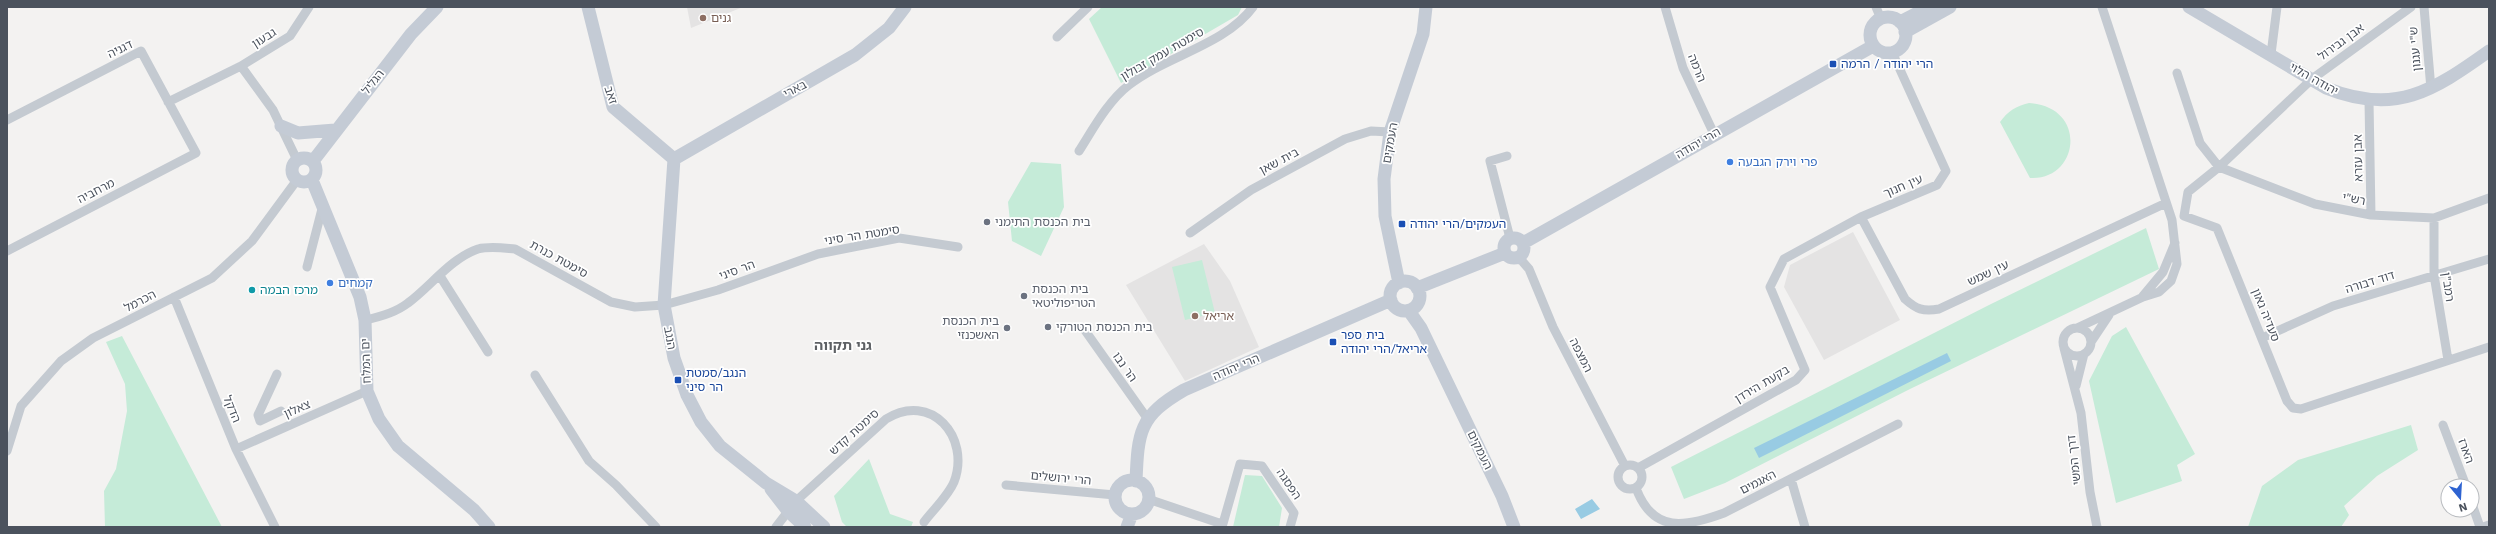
<svg xmlns="http://www.w3.org/2000/svg" width="2496" height="534" font-family="'Work Sans','Noto Sans Hebrew',sans-serif">
  <style>
    .education { fill: #e4e3e3 }
    .green { fill: #c5ebd8 }
    .water { fill: #98cbe3 }
    .lines { fill: none; stroke-linecap: round; stroke-linejoin: round }
    .street { stroke: #c4cad1; stroke-width: 9 }
    .secondary { stroke: #c4cbd5; stroke-width: 13 }
    .education-dot { fill: #8d6e63; stroke: #fff; stroke-width: 1.5 }
    .transit-dot { fill: #1a4fb4; stroke: #fff; stroke-width: 1.5 }
    .shop-dot { fill: #3f7fe0; stroke: #fff; stroke-width: 1.5 }
    .worship-dot { fill: #6b7280; stroke: #fff; stroke-width: 1.5 }
    .culture-dot { fill: #0f9aa8; stroke: #fff; stroke-width: 1.5 }
    .labels { text-anchor: middle; stroke-width: 3.5; stroke-linejoin: round; paint-order: stroke }
    .education-label { font-size: 12px; fill: #785e54; stroke: #fff; text-anchor: start }
    .street-label { font-size: 12px; fill: #4b525d; stroke: #fff }
    .transit-label { font-size: 12px; fill: #164399; stroke: #fff; text-anchor: start }
    .shop-label { font-size: 12px; fill: #366cbe; stroke: #fff; text-anchor: start }
    .worship-label { font-size: 12px; fill: #5b616d; stroke: #fff; text-anchor: start }
    .culture-label { font-size: 12px; fill: #0d838f; stroke: #fff; text-anchor: start }
    .quarter-label { font-size: 14px; font-weight: bold; fill: #5e6165; stroke: #fff }
  </style>
  <rect width="100%" height="100%" fill="#f3f2f1"/>
  <path class="education" d="M687 7H743L691 28Z
    M1853 232 1900 320 1824 360 1784 287 1790 265Z
    M1204 244 1230 281 1259 347 1185 381 1126 285Z"/>
  <path class="green" d="M1102 7H1242L1238 15 1121 83 1089 19Z
    M2029 103C2089 107 2079 181 2030 178L2000 122C2008 111 2016 106 2029 103Z
    M1031 162 1061 164 1064 207 1041 256 1012 241 1008 202Z
    M2146 228 2159 269 1910 389 1725 483 1684 499 1671 467 1989 305Z
    M1202 260 1215 313 1185 320 1172 267Z
    M2126 327 2195 454 2177 465 2182 481 2116 503 2089 381 2112 336Z
    M122 336 222 527H105L104 491 116 469 127 411 125 384 106 342Z
    M2411 425 2418 450 2377 476 2344 506 2349 515 2341 527H2248L2262 486 2298 460Z
    M869 459 890 514 913 522 911 527H847L842 522 834 496Z
    M1245 475 1262 476 1282 508 1279 527H1233Z"/>
  <path class="water" d="M1947 353 1951 361 1759 458 1754 448Z
    M1592 499 1600 509 1581 519 1575 509Z"/>
  <g class="lines">
    <path class="street" d="M1665 7 1683 68 1714 134
      M1876 7 1881 19
      M2411 7 2312 79 2219 167 2315 204 2371 215 2434 218 2489 198
      M2424 7 2431 89
      M1057 37 1088 7
      M2271 54 2277 7
      M241 66 290 36 309 7
      M2177 73 2200 143 2219 167 2188 192 2184 216 2217 228 2287 401 2293 408 2301 409 2489 347
      M2369 101 2371 215
      M168 102 241 66 273 110 297 160
      M7 120 141 51 196 153 7 251
      M1079 151C1093 129 1108 101 1129 85 1166 56 1225 45 1253 7
      M1507 156 1490 161 1510 238
      M1861 217 1905 299C1916 309 1923 312 1939 309L2166 203
      M2434 218V275L2448 360
      M1190 233 1251 190 1345 139 1371 131 1390 132
      M1516 258 1522 261 1529 269 1553 327 1625 466
      M307 267 322 209
      M440 276 488 352
      M2143 296 2163 272 2175 243
      M174 297 236 449 275 527
      M365 320C380 317 395 313 408 303 430 287 451 258 478 249 490 246 503 248 515 249L611 302 635 307 664 305 718 290 818 254 899 238 958 247
      M2077 328 2143 297 2159 292 2171 281 2177 264 2172 220 2102 7
      M2063 342a14 14 0 1 1 28 0a14 14 0 1 1-28 0Z
      M1084 329 1147 418
      M2262 338 2333 306 2489 259
      M2091 342 2109 315
      M2064 348 2081 413 2090 492 2097 527
      M277 374 258 415 260 421 281 411
      M535 375 589 461 616 485 656 527
      M2076 386 2084 354
      M2443 425 2466 486
      M236 449 367 391
      M7 451 21 406 61 361 93 338 212 278 252 241 297 180
      M1618 477a12 12 0 1 1 24 0a12 12 0 1 1-24 0Z
      M1638 468 1796 380 1805 370 1770 287 1784 259 1861 217 1937 185 1946 171 1892 52
      M1791 479 1805 527
      M1006 485 1115 495
      M1636 488C1653 534 1686 527 1724 513L1898 424
      M1148 499 1222 524
      M2472 504 2480 527
      M776 527 796 501 886 419C931 391 971 437 954 482 948 496 933 510 924 522
      M1222 527 1240 464 1262 466 1294 513 1290 527
      M2483 527 2489 525"/>
    <path class="secondary" d="M588 7 613 107 674 159
      M2189 7 2326 88C2395 116 2433 91 2489 51
      M1870 35a18 18 0 1 1 36 0a18 18 0 1 1-36 0Z
      M1900 22 1929 7
      M1905 32 1950 7
      M281 126 298 133 335 130
      M292 170a12 12 0 1 1 24 0a12 12 0 1 1-24 0Z
      M674 159 664 305 674 358 687 395 701 422 720 446 766 483 796 501 824 527
      M674 159 855 55 889 28 905 7
      M313 161 411 34 437 7
      M312 180 360 297 365 320 367 391 379 419 398 446 474 510 489 527
      M1504 248a10 10 0 1 1 20 0a10 10 0 1 1-20 0Z
      M1523 243 1873 46
      M1390 296a15 15 0 1 1 30 0a15 15 0 1 1-30 0Z
      M1399 283 1385 216 1384 179 1390 132 1423 34 1426 7
      M1417 288 1505 253
      M1409 311 1421 328 1502 496 1514 527
      M1115 497a17 17 0 1 1 34 0a17 17 0 1 1-34 0Z
      M1136 481C1138 432 1139 416 1184 390L1391 300
      M771 489 788 511 805 527
      M1127 527 1132 514"/>
  </g>
  <g class="education-dot">
    <circle cx="703" cy="18" r="4"/>
    <circle cx="1195" cy="316" r="4"/>
  </g>
  <g class="transit-dot">
    <rect x="1829" y="60" width="8" height="8" rx="2"/>
    <rect x="1398" y="220" width="8" height="8" rx="2"/>
    <rect x="1329" y="338" width="8" height="8" rx="2"/>
    <rect x="674" y="376" width="8" height="8" rx="2"/>
  </g>
  <g class="shop-dot">
    <circle cx="1730" cy="162" r="4"/>
    <circle cx="330" cy="283" r="4"/>
  </g>
  <g class="worship-dot">
    <circle cx="987" cy="222" r="4"/>
    <circle cx="1024" cy="296" r="4"/>
    <circle cx="1048" cy="327" r="4"/>
    <circle cx="1007" cy="328" r="4"/>
  </g>
  <circle class="culture-dot" cx="252" cy="290" r="4"/>
  <g class="labels">
    <g class="education-label">
      <text x="711" y="22">גנים</text>
      <text x="1203" y="320">אריאל</text>
    </g>
    <g class="street-label">
      <text transform="translate(264 38) rotate(-32)" y="4">גבעון</text>
      <text transform="translate(2341 42) rotate(-36)" y="4">אבן גבירול</text>
      <text transform="translate(120 49) rotate(-25)" y="4">דגניה</text>
      <text transform="translate(2415 49) rotate(-95)" y="4">ש"י עגנון</text>
      <text transform="translate(1162 54) rotate(-30)" y="4">סימטת עמק זבולון</text>
      <text transform="translate(1697 68) rotate(68)" y="4">הרמה</text>
      <text transform="translate(2314 79) rotate(29)" y="4">יהודה הלוי</text>
      <text transform="translate(373 82) rotate(-52)" y="4">הגליל</text>
      <text transform="translate(795 89) rotate(-27)" y="4">בארי</text>
      <text transform="translate(611 95) rotate(72)" y="4">זאב</text>
      <text transform="translate(1390 143) rotate(-80)" y="4">העמקים</text>
      <text transform="translate(1698 143) rotate(-30)" y="4">הרי יהודה</text>
      <text transform="translate(2358 158) rotate(-91)" y="4">אבן עזרא</text>
      <text transform="translate(1279 161) rotate(-28)" y="4">בית שאן</text>
      <text transform="translate(1903 186) rotate(-23)" y="4">עין חנוך</text>
      <text transform="translate(96 191) rotate(-27)" y="4">מרחביה</text>
      <text transform="translate(2354 199) rotate(11)" y="4">רש"י</text>
      <text transform="translate(862 235) rotate(-9)" y="4">סימטת הר סיני</text>
      <text transform="translate(559 259) rotate(29)" y="4">סימטת כנרת</text>
      <text transform="translate(737 270) rotate(-20)" y="4">הר סיני</text>
      <text transform="translate(1988 273) rotate(-25)" y="4">עין שמש</text>
      <text transform="translate(2370 282) rotate(-17)" y="4">דוד דבורה</text>
      <text transform="translate(2448 287) rotate(82)" y="4">רמב"ן</text>
      <text transform="translate(140 301) rotate(-27)" y="4">הכרמל</text>
      <text transform="translate(2266 315) rotate(68)" y="4">סעדיה גאון</text>
      <text transform="translate(670 338) rotate(80)" y="4">הנגב</text>
      <text transform="translate(1581 355) rotate(63)" y="4">המצפה</text>
      <text transform="translate(366 361) rotate(-92)" y="4">ים המלח</text>
      <text transform="translate(1125 367) rotate(55)" y="4">הר נבו</text>
      <text transform="translate(1236 367) rotate(-23)" y="4">הרי יהודה</text>
      <text transform="translate(1762 384) rotate(-31)" y="4">בקעת הירדן</text>
      <text transform="translate(232 409) rotate(68)" y="4">הדקל</text>
      <text transform="translate(297 409) rotate(-24)" y="4">צאלון</text>
      <text transform="translate(854 432) rotate(-42)" y="4">סימטת קדש</text>
      <text transform="translate(1480 450) rotate(64)" y="4">העמקים</text>
      <text transform="translate(2466 451) rotate(70)" y="4">הארז</text>
      <text transform="translate(2074 460) rotate(-97)" y="4">דרך המשי</text>
      <text transform="translate(1061 478) rotate(5)" y="4">הרי ירושלים</text>
      <text transform="translate(1758 482) rotate(-27)" y="4">האגמים</text>
      <text transform="translate(1289 484) rotate(56)" y="4">הפסגה</text>
    </g>
    <g class="transit-label">
      <text x="1841" y="68">הרי יהודה / הרמה</text>
      <text x="1410" y="228">העמקים/הרי יהודה</text>
      <text x="1341" y="339">בית ספר<tspan x="1341" dy="14">אריאל/הרי יהודה</tspan></text>
      <text x="686" y="377">הנגב/סמטת<tspan x="686" dy="14">הר סיני</tspan></text>
    </g>
    <g class="shop-label">
      <text x="1738" y="166">פרי וירק הגבעה</text>
      <text x="338" y="287">קמחים</text>
    </g>
    <g class="worship-label">
      <text x="995" y="226">בית הכנסת התימני</text>
      <text x="1032" y="293">בית הכנסת<tspan x="1032" dy="14">הטריפוליטאי</tspan></text>
      <text x="999" y="325" text-anchor="end">בית הכנסת<tspan x="999" dy="14">האשכנזי</tspan></text>
      <text x="1056" y="331">בית הכנסת הטורקי</text>
    </g>
    <g class="culture-label">
      <text x="260" y="294">מרכז הבמה</text>
    </g>
    <g class="quarter-label">
      <text x="843" y="350">גני תקווה</text>
    </g>
  </g>
  <rect width="2496" height="534" fill="none" stroke="#4b525d" stroke-width="16"/>
  <g transform="translate(2460 498) rotate(162)"><circle r="19" fill="#ffffff" stroke="#b7babe"/>
  <path d="M0-3L7 15L0 10L-7 15Z" fill="#2e63d1"/>
  <text y="-6" font-size="11" font-weight="bold" text-anchor="middle" fill="#4b525d">N</text>
  </g>
</svg>
